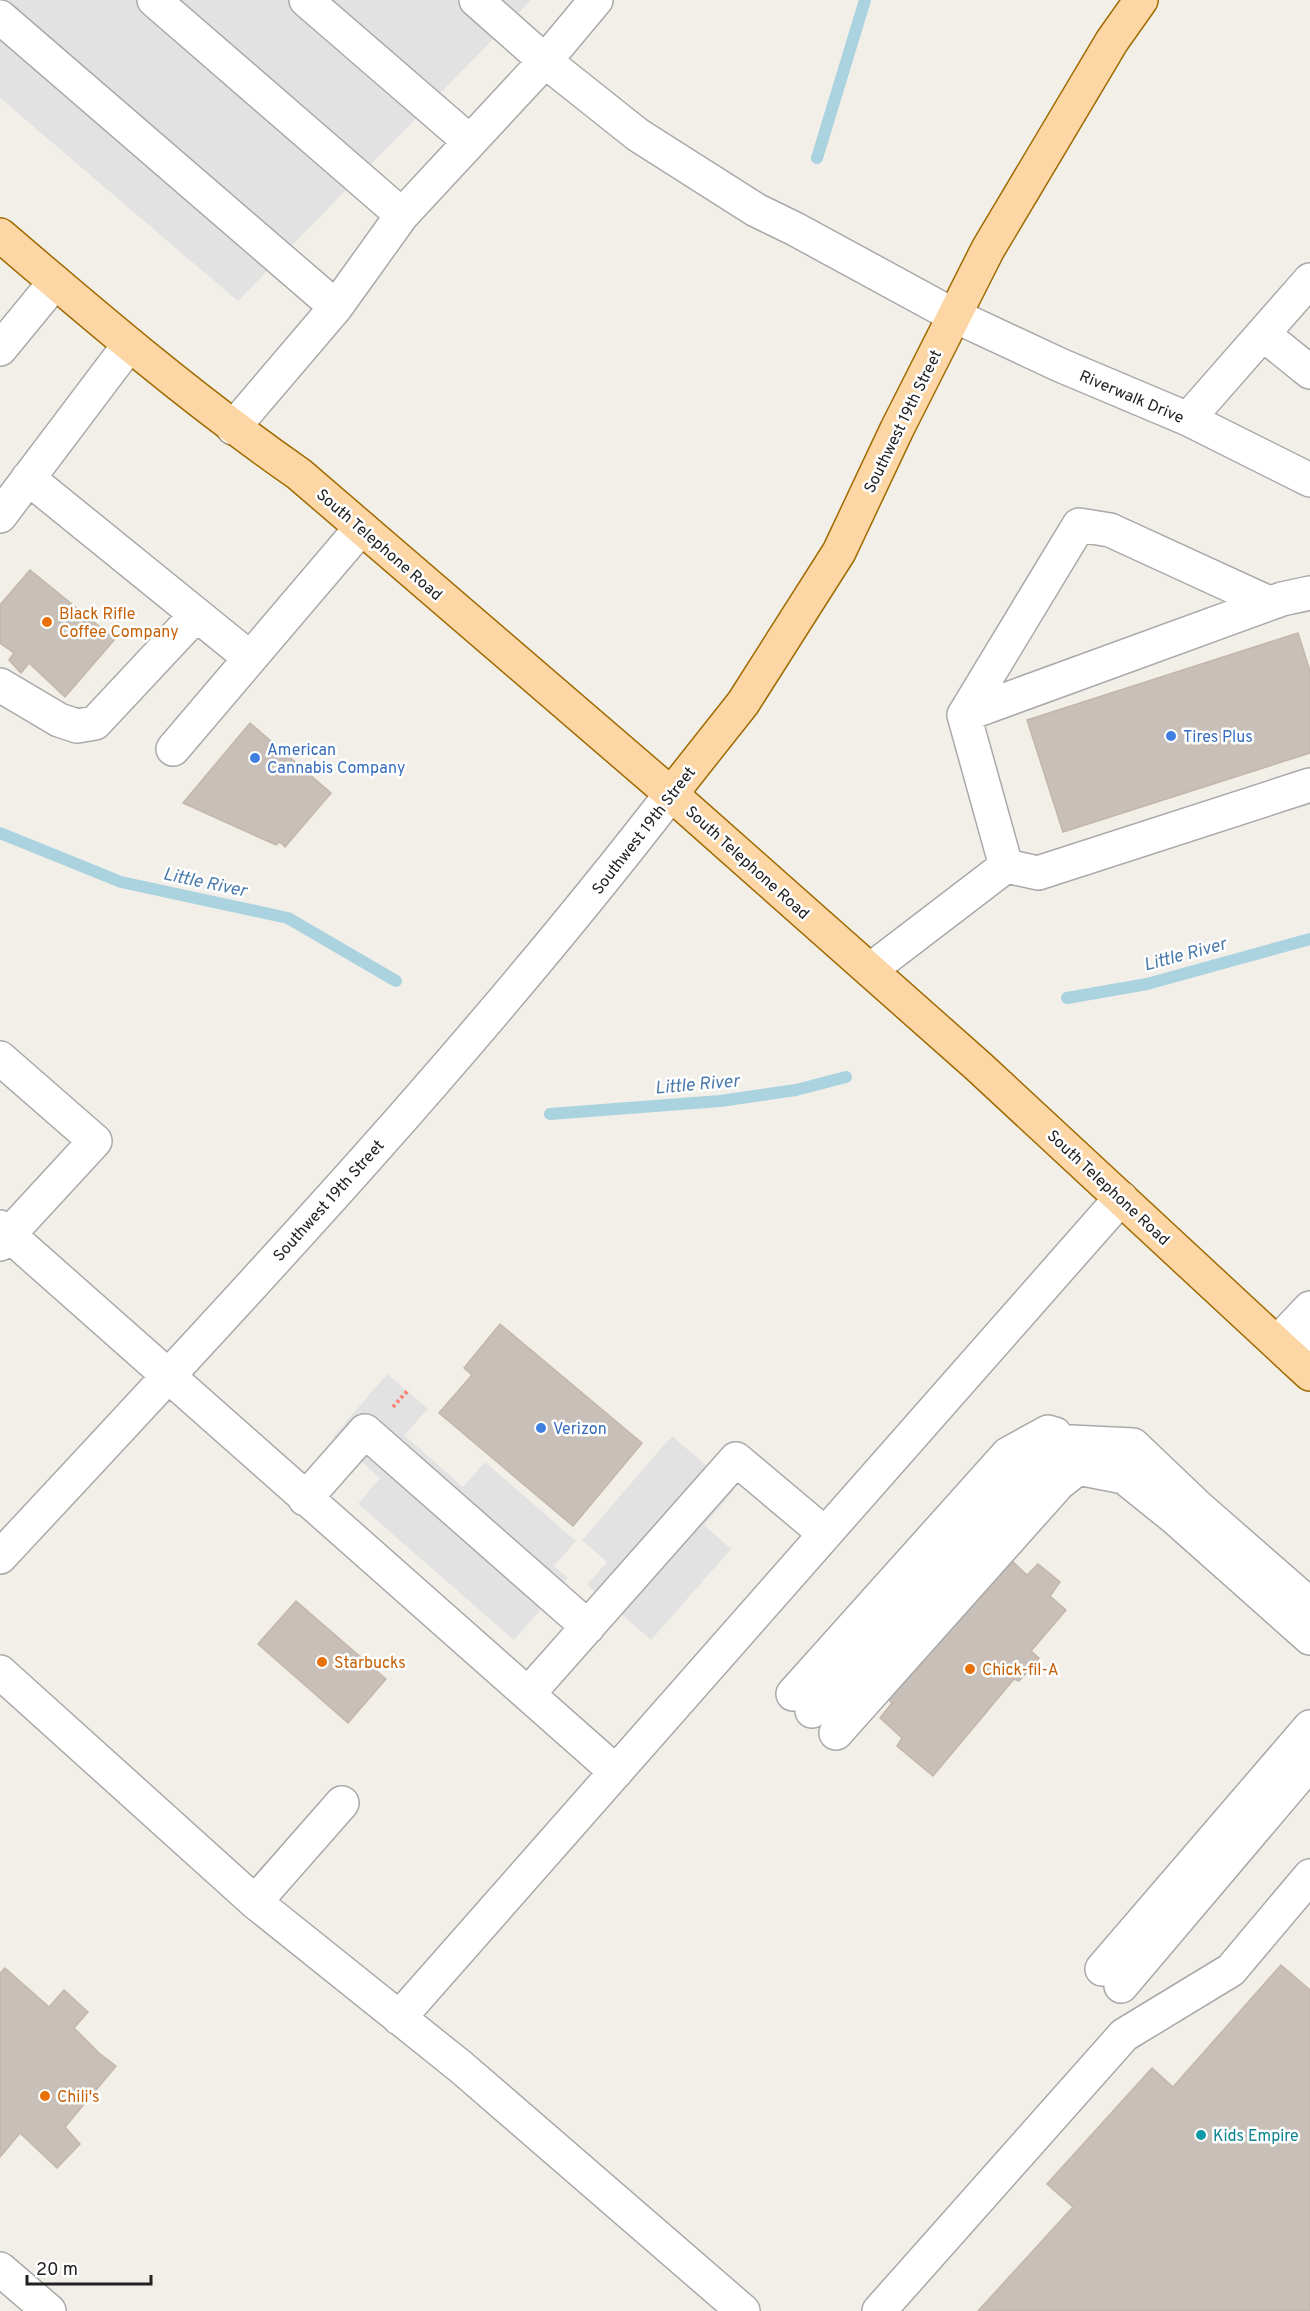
<svg xmlns="http://www.w3.org/2000/svg" width="1310" height="2311" font-family="Overpass,sans-serif">
  <style>
    .parking { fill: #e2e2e2 }
    .lines { fill: none; stroke-linecap: round; stroke-linejoin: round }
    .stream { stroke: #aad3df; stroke-width: 12 }
    .building { fill: #c7bfb8; stroke: #c4b6ab; stroke-width: 1.5 }
    .minor-casing { stroke: #a9a9a9; stroke-width: 36 }
    .major-casing { stroke: #a06b00; stroke-width: 36 }
    .path { stroke: #fa8072; stroke-width: 4; stroke-dasharray: 3 3; stroke-linecap: butt }
    .minor { stroke: #fff; stroke-width: 33 }
    .major { stroke: #fcd6a4; stroke-width: 33 }
    .food-dot { fill: #e8710a; stroke: #fff; stroke-width: 2 }
    .shop-dot { fill: #3f7fe0; stroke: #fff; stroke-width: 2 }
    .culture-dot { fill: #0f9aa8; stroke: #fff; stroke-width: 2 }
    .labels { text-anchor: middle; stroke-width: 5; stroke-linejoin: round; paint-order: stroke }
    .street-label { font-size: 16px; fill: #222; stroke: #fff }
    .food-label { font-size: 16px; fill: #c56008; stroke: #fff; text-anchor: start }
    .shop-label { font-size: 16px; fill: #366cbe; stroke: #fff; text-anchor: start }
    .culture-label { font-size: 16px; fill: #0d838f; stroke: #fff; text-anchor: start }
    .water-label { font-size: 18px; font-style: italic; fill: #4a7aab; stroke: #fff }
  </style>
  <rect width="100%" height="100%" fill="#f2efe9"/>
  <path class="parking" d="M0 0H531L238 301 0 98Z
    M387 1374 428 1409 404 1435 463 1487 485 1462 576 1541 554 1566 568 1578 514 1640 358 1504 380 1478 333 1437Z
    M672 1436 734 1490 704 1525 731 1549 651 1640 587 1585 607 1562 582 1540Z"/>
  <g class="lines">
    <path class="stream" d="M817 158 865 0
      M0 833 121 882 288 918 396 981
      M1067 998 1147 984 1310 939
      M550 1114 720 1101 796 1090 846 1077"/>
  </g>
  <path class="building" d="M30 570 115 639 65 697 29 663 21 673 9 660 14 653 0 643V605Z
    M1298 633 1310 671V753L1063 832 1027 720Z
    M250 723 331 793 285 847 280 842 276 845 183 803Z
    M500 1324 642 1443 573 1526 439 1413 472 1375 464 1368Z
    M1011 1560 1027 1575 1038 1564 1060 1582 1050 1596 1066 1610 1031 1651 1039 1658 1019 1681 1014 1679 933 1776 897 1746 902 1738 880 1718 892 1703 886 1697Z
    M296 1601 386 1679 348 1723 258 1644Z
    M1281 1965 1310 1990V2311H978L1073 2207 1047 2184 1152 2068 1173 2087Z
    M5 1968 49 2007 64 1990 88 2012 74 2028 99 2053 116 2066 65 2127 80 2144 57 2168 20 2133 0 2157V1973Z"/>
  <g class="lines">
    <defs>
      <path id="minor" d="M154 0 402 215
        M306 0 469 141
        M476 0 545 61 638 135 756 210 795 229 953 315 1060 365 1188 419 1310 480
        M0 17 336 307 402 215 545 61 596 0
        M1263 334 1310 372
        M0 349 55 282
        M1188 419 1310 280
        M233 428 336 307
        M28 478 250 658
        M0 516 129 345
        M1310 593 1282 599 964 715 1006 866 1038 873 1310 785
        M0 685 59 720 77 726 95 723 196 615
        M964 715 1079 525 1110 530 1269 603
        M173 749 361 528
        M870 970 1006 866
        M0 1058 95 1141 0 1244
        M0 1227 616 1772
        M1277 1343 1310 1308
        M1295 1360 1310 1343
        M305 1499 365 1431 588 1627
        M0 1557C231 1309 464 1062 671 794
        M0 1672 255 1902 461 2067 743 2311
        M528 1694 736 1459 824 1533
        M793 1694 1008 1454 1048 1432 1055 1434
        M812 1711 1040 1457 1071 1442 1133 1445 1198 1507 1310 1605
        M836 1733 1059 1483 1078 1468 1124 1477 1175 1518 1310 1638
        M255 1902 342 1803
        M1102 1969 1310 1727
        M1121 1986 1310 1763
        M399 2018 1121 1198
        M0 2269 49 2311
        M879 2311 1124 2035 1231 1970 1310 1876"/>
      <path id="major" d="M0 235C97 318 194 401 299 474L671 794 978 1066 1310 1374
        M671 794 743 703 839 552 897 429 988 249 1112 41 1141 0"/>
    </defs>
    <use href="#minor" class="minor-casing"/>
    <use href="#major" class="major-casing"/>
    <path class="path" d="M393 1407 409 1389"/>
    <use href="#minor" class="minor"/>
    <use href="#major" class="major"/>
  </g>
  <g class="food-dot">
    <circle cx="47" cy="622" r="6"/>
    <circle cx="322" cy="1662" r="6"/>
    <circle cx="970" cy="1669" r="6"/>
    <circle cx="45" cy="2096" r="6"/>
  </g>
  <g class="shop-dot">
    <circle cx="1171" cy="736" r="6"/>
    <circle cx="255" cy="758" r="6"/>
    <circle cx="541" cy="1428" r="6"/>
  </g>
  <circle class="culture-dot" cx="1201" cy="2135" r="6"/>
  <g class="labels">
    <g class="street-label">
      <text transform="translate(1132 396) rotate(23)" y="6">Riverwalk Drive</text>
      <text transform="translate(902 421) rotate(-64)" y="6">Southwest 19th Street</text>
      <text transform="translate(380 544) rotate(41)" y="6">South Telephone Road</text>
      <text transform="translate(643 830) rotate(-52)" y="6">Southwest 19th Street</text>
      <text transform="translate(748 862) rotate(42)" y="6">South Telephone Road</text>
      <text transform="translate(1109 1187) rotate(43)" y="6">South Telephone Road</text>
      <text transform="translate(328 1200) rotate(-48)" y="6">Southwest 19th Street</text>
    </g>
    <g class="food-label">
      <text x="59" y="619">Black Rifle<tspan x="59" dy="18">Coffee Company</tspan></text>
      <text x="334" y="1668">Starbucks</text>
      <text x="982" y="1675">Chick-fil-A</text>
      <text x="57" y="2102">Chili's</text>
    </g>
    <g class="shop-label">
      <text x="1183" y="742">Tires Plus</text>
      <text x="267" y="755">American<tspan x="267" dy="18">Cannabis Company</tspan></text>
      <text x="553" y="1434">Verizon</text>
    </g>
    <g class="culture-label">
      <text x="1213" y="2141">Kids Empire</text>
    </g>
    <g class="water-label">
      <text transform="translate(205 882) rotate(12)" y="6">Little River</text>
      <text transform="translate(1185 954) rotate(-15)" y="6">Little River</text>
      <text transform="translate(697 1084) rotate(-5)" y="6">Little River</text>
    </g>
  </g>
  <path d="M27 2275v9h124v-9" fill="none" stroke="#222222" stroke-width="3"/>
  <text x="36" y="2275" font-size="18" fill="#222222" stroke="#ffffff" stroke-width="4.5" paint-order="stroke">20 m</text>
</svg>
